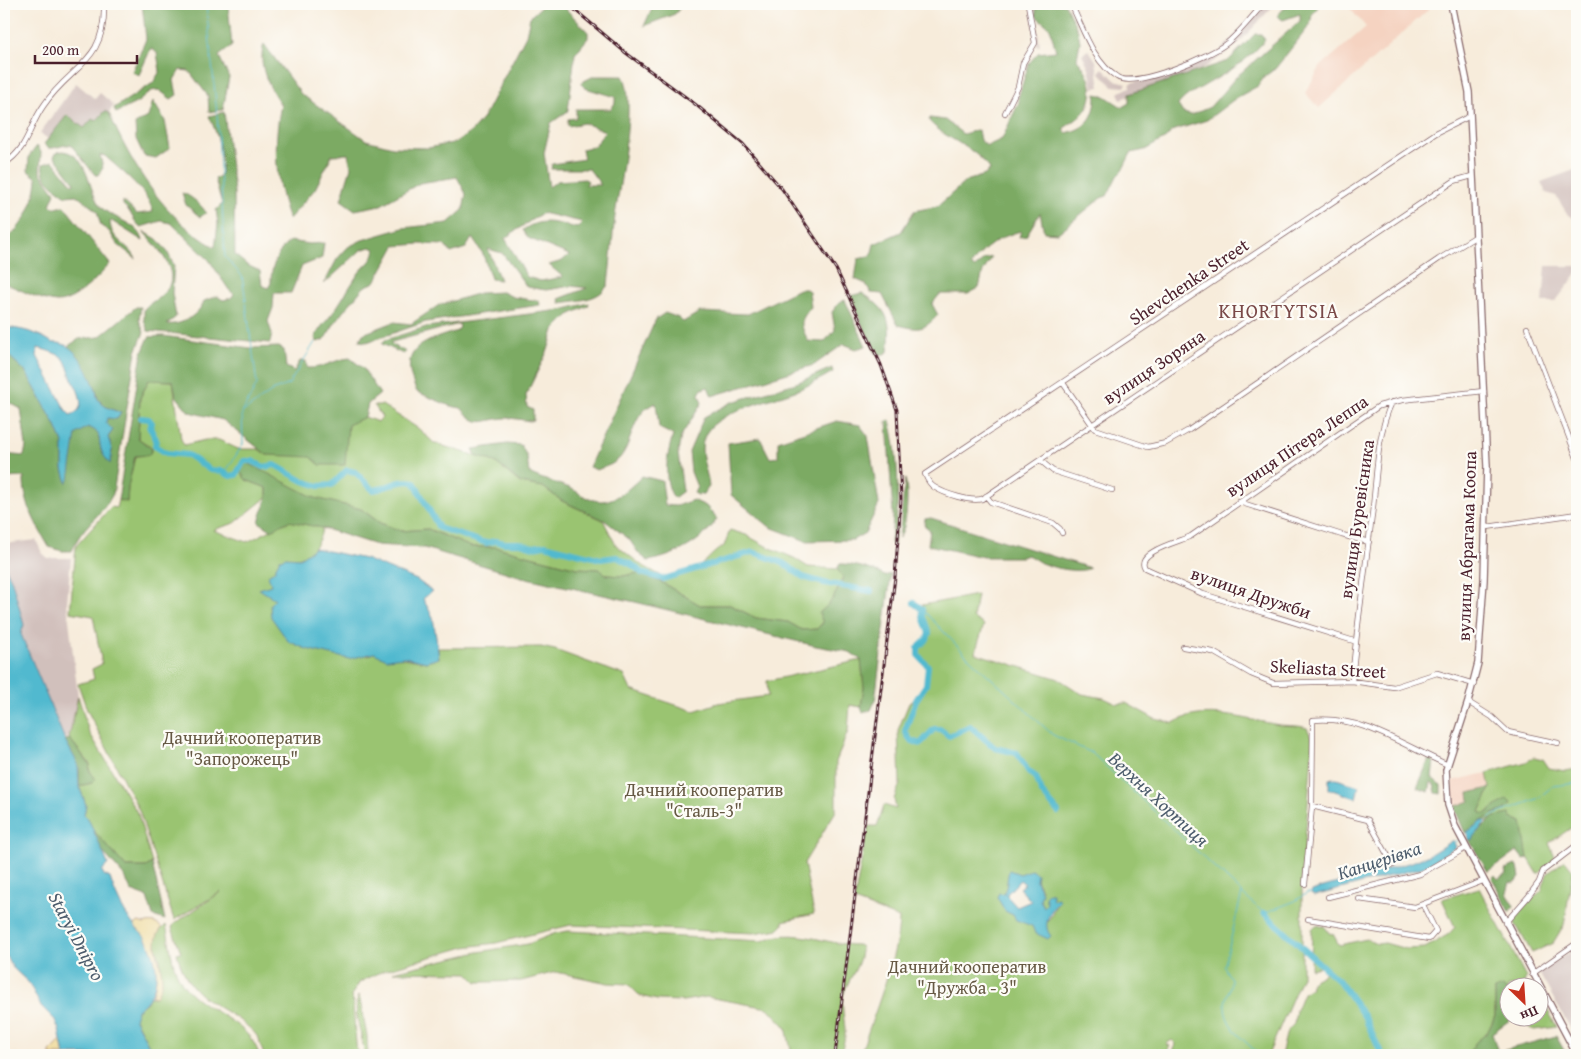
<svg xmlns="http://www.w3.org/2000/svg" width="1581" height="1059" font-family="'Gentium Book Plus',serif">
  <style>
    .built { fill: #f5d3c1 }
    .industrial { fill: #d1c0bc }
    .green { fill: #9ac471; stroke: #72724e; fill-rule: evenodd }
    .forest { fill: #7baa63; stroke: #626447; fill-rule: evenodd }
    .sand { fill: #eeda9e; stroke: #9c7c64 }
    .water { fill: #51b9cf; stroke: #4e6c7d; fill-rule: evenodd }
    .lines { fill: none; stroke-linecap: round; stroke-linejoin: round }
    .stream { stroke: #51b9cf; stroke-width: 1 }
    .river { stroke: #51b9cf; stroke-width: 6 }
    .minor-casing { stroke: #876769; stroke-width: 6 }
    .major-casing { stroke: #876769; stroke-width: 8 }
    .minor { stroke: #fff; stroke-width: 4.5 }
    .major { stroke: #fff; stroke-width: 5.5 }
    .rail-casing { stroke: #4a1f2b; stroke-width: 3 }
    .rail { stroke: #fdfcf7; stroke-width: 1; stroke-dasharray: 4; stroke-linecap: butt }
    .labels { text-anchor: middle; stroke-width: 4.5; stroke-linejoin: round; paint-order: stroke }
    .street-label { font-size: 18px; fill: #4a1f2b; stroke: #fdfcf7 }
    .park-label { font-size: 18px; fill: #665944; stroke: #fdfcf7 }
    .water-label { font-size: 19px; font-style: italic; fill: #4d5d6d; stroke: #fdfcf7 }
    .quarter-label { font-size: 20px; letter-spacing: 1px; fill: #7a4948; stroke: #fdfcf7 }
  </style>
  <rect width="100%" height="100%" fill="#fdfcf7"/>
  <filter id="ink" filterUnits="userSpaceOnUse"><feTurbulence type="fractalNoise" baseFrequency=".02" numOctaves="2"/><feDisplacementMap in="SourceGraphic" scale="10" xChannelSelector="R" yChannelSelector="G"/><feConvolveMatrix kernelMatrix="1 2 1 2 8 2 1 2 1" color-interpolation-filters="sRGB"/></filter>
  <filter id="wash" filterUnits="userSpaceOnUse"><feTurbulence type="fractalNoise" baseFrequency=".0096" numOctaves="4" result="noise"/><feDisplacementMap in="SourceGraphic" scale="20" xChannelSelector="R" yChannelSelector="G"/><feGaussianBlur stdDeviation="1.12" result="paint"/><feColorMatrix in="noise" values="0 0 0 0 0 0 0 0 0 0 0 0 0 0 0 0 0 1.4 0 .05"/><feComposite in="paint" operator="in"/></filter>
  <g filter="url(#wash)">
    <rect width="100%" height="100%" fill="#f7ecdb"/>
    <path class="built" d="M1346 4H1427L1429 9 1319 108 1305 93 1321 66 1366 27Z
      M1487 773 1490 788 1469 793 1470 801 1454 807 1452 781Z"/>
    <path class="industrial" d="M1030 4H1034L1040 45 1037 46Z
      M1266 4H1275L1236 46 1204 68 1121 99 1118 93 1130 87V83L1158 76 1198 62 1220 51Z
      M1089 50 1096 61 1100 87 1093 88 1089 68 1082 54Z
      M1103 68 1115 80 1127 83 1125 87 1113 86 1099 72Z
      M76 83 95 99 100 93 114 105 109 113 104 111 96 121 92 119 84 128 67 115 48 139 40 133Z
      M1577 169V221L1568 215 1556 196 1546 193 1541 182Z
      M1546 266H1577V274L1555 302H1543Z
      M36 540 42 553 48 558H71L67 603 78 696 71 734 65 740 21 633 12 581 4 564V544Z
      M1577 947V1040L1539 973Z"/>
    <path class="green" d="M149 380 173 381 181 439 184 445 205 440H219L238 449H258L267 455 345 441 348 424 365 417 378 422 382 417 374 405H382L419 429 434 443 495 462 520 483 543 487 562 501 603 520 616 545 640 564 667 579C678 576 689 575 697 568 708 561 712 552 724 546L730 530 746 535 766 546 794 558 808 567 837 569 843 577 831 604 819 613 823 622 817 629 802 630 788 622 756 618 730 605H700L661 582 638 573 623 576 607 575 599 569 577 568 496 547H471L428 529 401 531 380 523 361 509 315 498 244 462 239 470 246 480 267 488V497L235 523 213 530 247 542 289 521 322 522C324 538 310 559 293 558L367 656 374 653 426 662 439 658 438 648 541 647 555 650 624 675 631 690 694 711 718 703 768 696 767 681 861 660 864 687 861 707 850 705 848 731 836 762V811L804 863 814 914 783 921V925L779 929 754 933 571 925 496 943 465 947 385 970 360 982 352 994 357 1055H264L257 1036 253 1031C220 1001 190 1004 177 953L181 952 172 928 174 924 221 892 174 920 139 810 87 710 78 684 94 679 92 669 102 664 93 616 70 612 76 546 111 507 116 508 118 500 127 502 128 487 135 456 149 455 152 448 138 438 140 398Z
      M977 595 973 618 984 625 975 653 1059 679 1082 694 1104 698 1117 704 1126 703 1155 719 1173 723C1204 705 1247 720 1280 725 1290 726 1298 725 1307 728L1313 740 1302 878V976L1268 1055H1172L1176 1044 1172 1040 1166 1044 1170 1046 1165 1055H860C872 1019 899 954 899 918L854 901 868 826H877L884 805 896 809 894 799 900 784 898 730 909 703C924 696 926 682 928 666L918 655V648L927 639 929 633 923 617 925 611 922 605ZM1031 870 1041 889 1040 900 1044 908 1053 900H1060C1053 908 1051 919 1046 923L1008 911 1007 887Z
      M78 696 89 732 138 814 152 863 146 867H126L95 833 93 832 84 815 86 805 79 786 92 783 95 778 89 770 90 764 69 738Z
      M1534 757 1543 759 1549 768 1565 771 1577 769V824L1549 843 1556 860 1538 874 1526 854 1522 822C1509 817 1498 814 1486 822L1482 821 1492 814 1503 811 1507 800 1485 814 1480 812 1490 788 1487 773 1526 762Z
      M1565 860 1573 870 1564 925 1553 943 1532 953 1512 918 1542 890 1547 874Z
      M1479 888 1526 977 1523 986H1508V993L1503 987 1495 990V1016L1492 1023 1487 1033 1476 1042 1470 1051 1462 1055H1281L1287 1031 1294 1024 1296 1010 1303 993 1310 989 1312 981 1323 975 1325 971 1320 967 1311 969 1312 929 1316 925 1325 927 1329 933 1333 934 1339 945 1367 939 1377 944 1385 943 1406 949 1425 948 1449 934 1455 927 1442 899Z
      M166 925C170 942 171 963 179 978 197 1012 249 1017 259 1055H154L135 1019 137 1010 147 1002 149 997H156C158 988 160 978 161 969 161 949 146 942 166 925Z
      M568 931 762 941C795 926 824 945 858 945L861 947C862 963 850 977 845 990 839 1005 846 1021 845 1036 844 1042 842 1049 840 1055H792L786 1027 768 1008 707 997 683 1001 657 1000 640 996 628 984 608 983 556 972 521 981 489 982H477L468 973 393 972 478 952 528 944 556 933Z
      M359 995 367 1036 368 1055H364C364 1036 351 1013 359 995Z
      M1539 995 1557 1027 1534 1030 1526 1025 1528 1023 1522 1017 1538 1016Z"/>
    <path class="forest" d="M142 4H228L232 46 219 56 229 77 223 110 209 112 208 96 189 71 180 70 174 80 177 95 171 99 159 90 151 91 138 102 116 113 114 108 153 83 160 71 157 53 151 48 139 75 132 72 146 39Z
      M544 4H561L588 32V38L575 54 568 111 551 123 544 153 549 187 557 181 585 179 588 181 586 185H601L589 169H551L552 164 584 159 582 149 595 146 605 131 584 123 568 126V119L576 118V109H611L615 103V97L585 88 580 83 594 76H623C637 96 619 189 615 216 612 239 611 262 608 285 598 301 578 300 560 303L559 299 587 288 571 286 546 290 527 287 502 253 488 249 500 280 491 279 483 254 472 238 466 248 451 253 444 245 420 244 395 246 375 282 364 287 338 318 324 340 317 342 315 338C319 327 328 320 335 310 343 298 350 286 358 274 366 263 372 264 375 249L370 247 361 250 324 284 337 259 348 247 362 240 403 228 448 223 463 210 466 194 457 177 420 183 381 205 355 210 341 200 351 167 348 154 332 155 315 189 289 219C275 183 273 143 281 105 269 87 257 66 264 44L301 94 366 140 393 147 428 148 457 142 472 131 483 118 526 35 530 17ZM542 213 582 222 578 228C557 224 542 216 523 230L528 238 569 255 562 261 549 265 563 277 541 281 527 277 505 238Z
      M654 4H683L675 14 644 26Z
      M1036 4H1065L1078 31 1080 42 1077 59C1090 73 1098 95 1084 112 1079 119 1069 124 1063 129L1066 133C1088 128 1096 116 1096 94L1105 96 1122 107 1129 103V94L1228 61 1255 34H1261L1265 40C1250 59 1230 71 1209 83 1198 90 1186 94 1178 105L1183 113 1191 115 1210 107 1236 77 1300 21V14L1283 20 1277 16 1288 4H1320L1312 15 1310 25 1275 69 1265 76 1258 86 1236 98 1207 120 1172 131 1166 138 1145 150 1131 153 1122 171 1117 176 1107 196 1101 198 1058 233 1044 232 1040 213 1026 236 1019 237 1021 231C1001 236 982 248 971 266L975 268 984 259 992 257 983 272 979 288 968 294H940L932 304 938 315C923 331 919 330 898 325L882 294 871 293 866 284 855 279 858 259 871 256 874 244 901 232 914 211 938 206 966 181 985 175 990 169C973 145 947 141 929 121L930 118 945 120 963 134 978 130 980 140 987 146 1002 139 1019 102 1018 98 1029 63 1038 53 1056 51 1050 28 1036 16Z
      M153 101 165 121 170 148 156 158 144 156 136 139 135 124 148 117Z
      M105 111 109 113C131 164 164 219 215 247L218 224 216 210 222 204 215 179 221 175C223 153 218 135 209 116L224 112 234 192 235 255 247 265 260 271 262 285 268 288 271 283C270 269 278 250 290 241L309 244 324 243 322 258 302 266 291 293H274L273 308 268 321 272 334 270 343 148 331 144 320V309C150 302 159 299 165 292 183 272 155 245 143 231L157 239 167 251 174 266 172 293 176 317 167 324C181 326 199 315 204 301L217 296 223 300 231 298 234 294 229 290 209 260 171 223 161 221 141 227C132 221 132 211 123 205V201L137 214 153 212C148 190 121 171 105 156L100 155 103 168 98 175H95L71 145C63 144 57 149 48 148L44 144 67 115 84 128 92 119 96 121Z
      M37 146 41 152 40 172 55 193 50 205 55 208 64 206 110 264C98 277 75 303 56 302 39 300 19 289 4 283V240C24 228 36 200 37 178L28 171 29 156Z
      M63 151C89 154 88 192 101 207 112 219 140 223 143 241L110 220C110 242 129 243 136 259L117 244 109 231 101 226 97 211 76 195 66 196C56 188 40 179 43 164L53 161 72 184 75 183 54 156 57 152Z
      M182 193C189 194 204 207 206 213L200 217 186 205Z
      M799 289H806L809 291 811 307C799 322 800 323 808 341L824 342 835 330 832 312 839 303 845 300 866 346 856 349 844 344 814 365 712 396 708 387 702 389 699 394 702 403 681 436 678 453 683 491 674 498C662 481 667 454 673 435L659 428 656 403C629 412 634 450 615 462 610 466 603 467 597 470L589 467 656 319 665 313 679 318 683 322 700 312 748 314Z
      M502 292 513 297 539 301 540 305 426 322 367 342 359 341 363 334 394 322 411 324 439 305 480 293Z
      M862 293C889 310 892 321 888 352L882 355 876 354 851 301 850 296Z
      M589 303 588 306 569 315 554 330 548 350 526 395 527 407 533 410V420L530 421C522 420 514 418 506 418 483 419 480 430 461 408L450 406 417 392C396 349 422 342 457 331L460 327 459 324 392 342 391 344 406 352 403 354 382 344 385 340 426 327 561 310Z
      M136 307H141L139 320 144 332 136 352 113 494C102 516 80 527 72 551H62L49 547C37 526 23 503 24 477L6 478 4 481V454L24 456 26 446 21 409 10 403 4 404V351L26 372 56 426 63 443V469L67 482 76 433 88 427C102 432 98 438 101 449 102 454 107 459 110 463L112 450 108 437 113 430 106 423 107 418 117 419 121 413 106 407 98 399 96 389 79 357 68 346 79 339 99 337Z
      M163 336 251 348 279 347 284 350 286 367 294 371 300 361H306L307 368C323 369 335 359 350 358L363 368 380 394 368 404 365 417 348 425 345 465H320L311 457 267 455 223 420 189 412 176 396 173 381 149 380 140 398 138 438 152 449 149 455 135 456 128 487 127 502 118 500 142 353 149 337Z
      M832 368 833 372C821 379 808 386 795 391 772 400 712 412 704 438 698 454 708 471 709 487L703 494 698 495 694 493 697 487 691 472 689 452 704 417 732 402 796 383Z
      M890 420C900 461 899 503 894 546L891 544 893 516 887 421Z
      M837 421 860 425 868 436 879 504 865 533 853 540 806 541 770 527 731 495 728 443 760 438 770 458 778 457V441Z
      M507 444 521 445 527 457 529 473C543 480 556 483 570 488 577 491 583 497 591 499 610 507 629 489 642 476L662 481 665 505 676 506 693 500 706 506 717 519C704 541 674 557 648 561L639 554 629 539 604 520 562 501 543 487 521 483 495 462 476 456 473 449Z
      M244 461 315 498 361 509 380 523 401 531 428 529 471 547H496L577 568 599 569 607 575 623 576 638 573 661 582 700 605H730L756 618 788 622 802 630 817 629 823 623 819 613C832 603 837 592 843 577L837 569 840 564C849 563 877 570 884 576L891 574 875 701 871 710 863 713 861 707 864 687 861 660 850 652 816 646 635 602 522 577 424 548 376 545 322 528 289 521 271 530 259 522 267 497V488L246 480 239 470Z
      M905 479C909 491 907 529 899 538Z
      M931 518 1090 568C1080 574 1053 568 1041 563 1036 560 1032 557 1027 555L1022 557H983L928 545 930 530 924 525 925 519Z
      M70 739 90 765 89 770 95 778 92 783 79 786V768L65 740Z
      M1429 759 1434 761 1432 778 1441 785V794L1436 793 1434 784 1431 782 1429 792 1417 788Z
      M1490 788 1480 812 1485 814 1507 799 1512 804 1503 811 1492 814 1465 833 1454 807 1470 801 1469 793Z
      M1510 814 1511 818 1522 822 1528 858 1524 860 1517 851 1488 872 1469 840 1494 817Z
      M93 832H95L126 867H146L152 863 165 920 153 916 147 897 131 891 125 877 101 850Z
      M1515 865 1518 867 1520 878 1513 883 1510 882 1507 893 1514 906 1509 912 1492 878 1495 875 1498 879 1506 874 1505 870Z
      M1503 987 1508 993V1016L1514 1017 1492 1033 1498 1052 1556 1036 1565 1052 1562 1055H1467L1476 1042 1487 1033 1492 1023 1495 1016V990Z"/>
    <path class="sand" d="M139 922 144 924C151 921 157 923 162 928 148 944 163 963 162 982 161 987 158 992 156 997L152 996C162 972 152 942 133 925Z
      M61 1041 64 1055H50V1052Z"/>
    <path class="water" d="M4 327C22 329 37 332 53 343 74 340 89 371 95 388 97 391 96 396 98 399 102 407 114 410 121 413L117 419 107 418 106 423 113 430 108 437 112 450 110 464C107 460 102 454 101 449 98 438 102 432 88 427L76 434 69 480 67 483 63 469V443L56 426 26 372 4 351ZM38 348C45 350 57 353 63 358 68 364 69 373 72 379 78 390 89 410 70 415L65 409 37 356Z
      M314 548 365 559 417 580 432 591 423 599 433 617 439 658 426 662 404 657 387 659 374 653 349 659 306 649 288 641 271 617 270 604 275 599 259 589 271 585 268 575 274 571 280 559 286 557 300 558Z
      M4 564 12 581 24 625 21 634 65 740 78 764 79 786 86 805 84 815 88 818 108 864 102 871 104 875 110 878C115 894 122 909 132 923 137 930 144 934 147 941 161 966 160 994 137 1010L135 1020 154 1055H64L59 1030 55 1020 41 1006 29 983 13 968 4 953Z
      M1333 778 1359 786 1356 798 1329 789V779Z
      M1482 821H1487L1473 837 1474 839 1469 840 1467 832Z
      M1453 840 1456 847 1424 867 1314 896 1311 894 1312 891 1320 888 1412 862 1429 855Z
      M1009 870 1020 874 1031 870 1037 874 1036 881 1042 893 1040 900 1044 907 1047 904 1045 896 1048 893H1052L1053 900 1057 898 1060 900C1051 909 1041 925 1051 936L1048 939 1035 933 1032 926 1016 920 1013 915 1005 911 997 897 999 893 1004 894C1007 886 1007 878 1009 870ZM1020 880 1025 884 1019 888 1031 901 1017 907 1006 895Z"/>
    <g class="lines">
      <path class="stream" d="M206 4 217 114 225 257 242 276 246 301
        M243 412 274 390 289 384 315 342
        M225 473 243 444 242 413 257 384 246 304
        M922 609 967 656 1053 735 1092 753 1242 893 1224 967 1231 979C1232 988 1225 996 1225 1005 1224 1026 1247 1043 1260 1055
        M1486 821 1494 815 1537 799 1553 786 1577 783
        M1453 843 1460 839
        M1242 894 1264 913 1295 901 1307 893H1313"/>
      <path class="river" d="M141 418 149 419 152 423 150 428 156 439 155 446 166 453 188 455 210 470 221 471 230 476 236 475 244 461H252L264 467 275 465 303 481 319 486 332 485 347 470 355 472 373 490C387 489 400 478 414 482L439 528 486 543 495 541 506 543H520L533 547 545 545 601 559 617 557 634 566 642 573 663 579 753 552 783 563 803 577 824 583 871 591
        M914 603 922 609 923 617 929 633 927 639 918 648V655L928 666 926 685 916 700 905 731 910 740 920 744 934 729H940L949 736 970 726 995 748 1017 753 1028 771 1036 777 1042 793 1058 812
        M1264 913 1339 981 1364 1016 1382 1055"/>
    </g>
  </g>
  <g filter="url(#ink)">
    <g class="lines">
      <defs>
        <path id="minor" d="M1071 4C1083 28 1093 62 1117 77 1135 89 1211 56 1227 43 1240 32 1252 17 1263 4
          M1005 113 1018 87 1023 63 1035 43 1028 4
          M1470 116 1436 133 925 474C927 479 929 484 934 487 945 494 970 502 982 499L1454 181 1472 176
          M4 164C29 148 28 127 44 105 71 65 106 63 104 4
          M1527 328 1577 458
          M1063 383 1095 429 1148 447 1166 443 1189 430 1439 259 1475 237
          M1041 461 1053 471 1112 490
          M986 496 991 502 1053 523 1060 529 1062 533
          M1239 502 1342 535 1369 542
          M1487 527 1577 514
          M1354 641 1203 594 1145 568C1134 552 1182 541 1191 536L1379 406 1402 400 1484 391
          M1183 647 1213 652 1251 674 1273 683 1352 681 1394 687 1437 673 1474 684
          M1352 681C1357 623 1366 565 1373 507 1377 473 1377 433 1392 402
          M1468 702 1492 717 1508 732 1558 743
          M1312 806 1368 820 1393 865
          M1305 884 1312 806 1313 720C1362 715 1404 746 1446 764
          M1328 897 1420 874 1466 848
          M1359 899 1415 907 1483 881
          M1308 919 1429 939 1436 931 1423 905
          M1505 923 1528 897 1539 882 1543 871 1577 845
          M1532 974 1577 943"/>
        <path id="major" d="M1451 4 1469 92 1487 466 1484 580 1478 663 1468 702 1446 770 1448 805 1455 826 1577 1055"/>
      </defs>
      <use href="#minor" class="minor-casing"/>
      <use href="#major" class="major-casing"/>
      <use href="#minor" class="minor"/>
      <use href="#major" class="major"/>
      <defs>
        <path id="rail" d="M568 4 626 53 695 104 743 144 782 189 836 269 881 365 897 410 901 499 895 577 835 1055"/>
      </defs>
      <use href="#rail" class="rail-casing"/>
      <use href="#rail" class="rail"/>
    </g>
  </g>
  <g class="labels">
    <g class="street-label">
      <text transform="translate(1189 282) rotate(-34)" y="6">Shevchenka Street</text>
      <text transform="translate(1154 367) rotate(-34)" y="6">вулиця Зоряна</text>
      <text transform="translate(1297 446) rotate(-34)" y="6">вулиця Пітера Леппа</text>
      <text transform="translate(1357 519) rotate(-82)" y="6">вулиця Буревісника</text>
      <text transform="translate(1467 546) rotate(-88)" y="6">вулиця Абрагама Коопа</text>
      <text transform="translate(1251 593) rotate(19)" y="6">вулиця Дружби</text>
      <text transform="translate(1328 669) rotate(3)" y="6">Skeliasta Street</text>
    </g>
    <g class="park-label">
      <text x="242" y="744">Дачний кооператив<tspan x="242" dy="21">"Запорожець"</tspan></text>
      <text x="704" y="796">Дачний кооператив<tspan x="704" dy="21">"Сталь-3"</tspan></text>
      <text x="967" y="973">Дачний кооператив<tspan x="967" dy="21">"Дружба - 3"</tspan></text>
    </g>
    <g class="water-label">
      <text transform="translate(1159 799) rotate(43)" y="7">Верхня Хортиця</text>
      <text transform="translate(1379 860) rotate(-18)" y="7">Канцерівка</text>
      <text transform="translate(77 936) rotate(62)" y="7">Staryi Dnipro</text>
    </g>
    <g class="quarter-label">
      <text x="1279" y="318">KHORTYTSIA</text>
    </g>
  </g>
  <rect width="1581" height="1059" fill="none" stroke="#fdfcf7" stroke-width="20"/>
  <g transform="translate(1524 1002) rotate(155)"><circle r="24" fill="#fdfcf7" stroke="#b5a4a5"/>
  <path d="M0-4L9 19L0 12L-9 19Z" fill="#c8321e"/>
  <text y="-8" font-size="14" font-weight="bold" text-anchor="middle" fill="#4a1f2b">Пн</text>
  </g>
  <path d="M35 55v8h102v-8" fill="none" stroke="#4a1f2b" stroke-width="2.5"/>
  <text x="42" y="55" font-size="15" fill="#4a1f2b" stroke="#fdfcf7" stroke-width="4" paint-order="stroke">200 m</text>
</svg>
